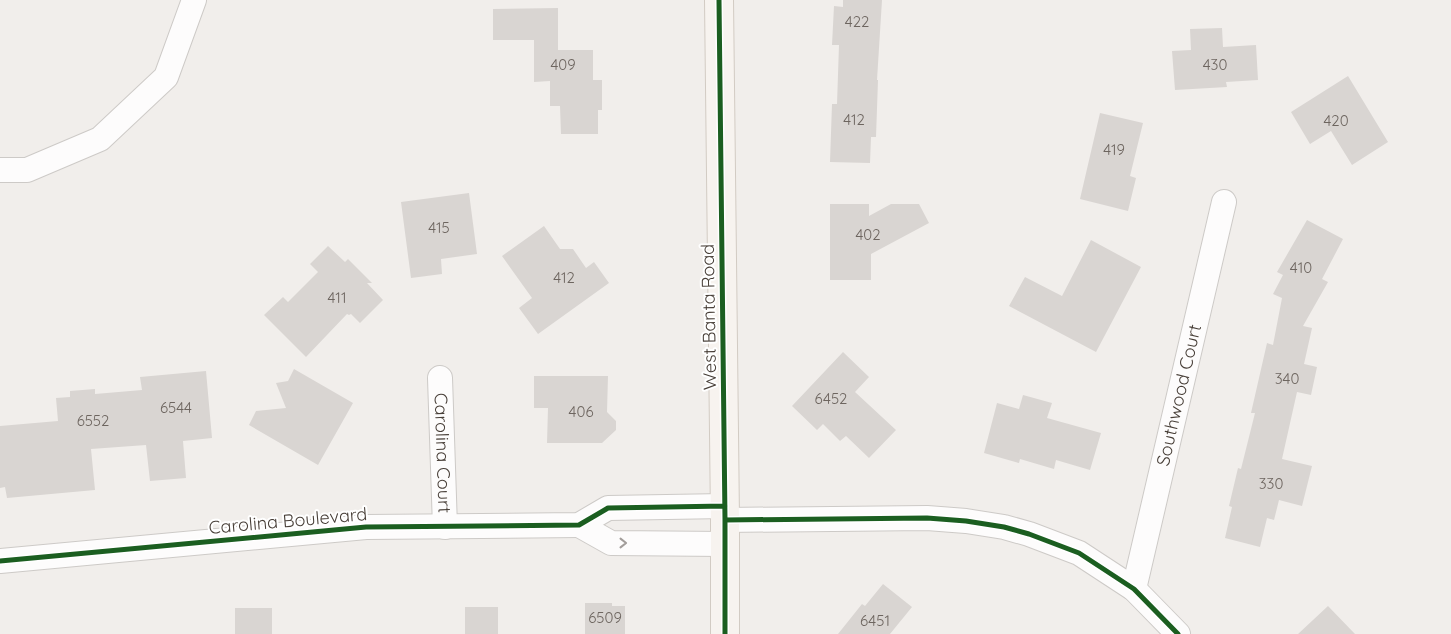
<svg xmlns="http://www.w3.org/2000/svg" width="1451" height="634" font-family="Quicksand,sans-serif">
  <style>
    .building { fill: #d9d5d2 }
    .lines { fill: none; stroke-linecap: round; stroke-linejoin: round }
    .street-casing { stroke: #cdcac7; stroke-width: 26 }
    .secondary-casing { stroke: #d2cbc3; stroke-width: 30 }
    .street { stroke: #fdfcfc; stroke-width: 24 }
    .secondary { stroke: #f7f3ef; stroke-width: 28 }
    .cycleway-casing { stroke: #fff; stroke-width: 8 }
    .cycleway { stroke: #1b5e20; stroke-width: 5 }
    .oneway { stroke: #a29d9a }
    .labels { text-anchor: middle; stroke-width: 4; stroke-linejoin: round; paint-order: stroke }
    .number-label { font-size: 15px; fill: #6d655f }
    .street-label { font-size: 18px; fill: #473e37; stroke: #fff }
  </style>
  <rect width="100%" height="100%" fill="#f1eeeb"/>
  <path class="building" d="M843 0H882L877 80H878L876 137H871L870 163 830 162 832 104H837L839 45H832L834 6 843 7Z
    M558 8V50H593V80H602V110H598V134H561L560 106H550V81L534 82V40H493V9Z
    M1222 28 1223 47 1256 45 1258 80 1226 82 1227 87 1175 90 1172 51 1191 50 1190 29Z
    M1348 76 1388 142 1352 165 1331 131 1310 144 1291 112Z
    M1100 113 1143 123 1130 176 1136 178 1128 211 1080 199Z
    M469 193 477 254 441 259 442 274 411 278 401 202Z
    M830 204H869V216L891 204H919L929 223 871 254V280H830Z
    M1307 220 1343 239 1322 279 1328 282 1303 326 1312 328 1304 364 1317 367 1311 395 1297 392 1282 459 1312 466 1302 506 1279 500 1274 520 1267 518 1260 547 1225 538 1232 507 1229 506 1238 468 1241 469 1255 413H1251L1267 343 1273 345 1282 298 1273 294 1283 275 1277 272Z
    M544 226 560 249H573L586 268 594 262 609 283 538 334 519 308 532 298 502 256Z
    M1091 240 1141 267 1096 352 1009 306 1025 277 1062 296Z
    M328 246 345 262 348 259 372 283H367L383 300 360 323 351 314 349 315 347 314 306 357 264 315 283 297 288 302 318 272 310 264Z
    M843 352 869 377 855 392 896 430 869 458 846 436 840 441 823 424 817 430 792 406Z
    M294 369 353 403 318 465 249 425 256 411 286 408 276 383 288 381Z
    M206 371 212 438 183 441 186 478 150 481 146 445 91 449 95 490 7 498 5 487 0 488V426L58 421 56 398 70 397V391L95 389V394L142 390 140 377Z
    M534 376H608L607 412 616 421V430L602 443H547L548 408H534Z
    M1023 395 1052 403 1047 418 1101 433 1090 470 1056 460 1054 469 1020 459 1019 463 984 453 997 403 1019 409Z
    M883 584 912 607 890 634H838L862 604 865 606Z
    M585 603H612V606H625V634H585Z
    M1328 606 1355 634H1298Z
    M465 607H498V634H465Z
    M235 608H272V634H235Z"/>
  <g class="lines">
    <defs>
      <g id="street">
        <path d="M0 170H27L100 139 166 77 194 0"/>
        <path id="s1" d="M440 378 445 527"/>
        <path d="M725 520 927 518 966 521 1004 527 1029 534 1079 553 1134 589 1178 634"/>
        <path d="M579 525 611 543 724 544"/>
        <path d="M0 561 366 527 579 525 608 508 725 506"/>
        <path id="s2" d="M1134 589 1224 202"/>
      </g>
      <path id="secondary" d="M719 0 725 520V634"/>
    </defs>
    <use href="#street" class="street-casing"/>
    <use href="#secondary" class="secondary-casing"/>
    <use href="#street" class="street"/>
    <use href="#secondary" class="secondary"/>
    <defs>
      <path id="cycleway" d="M719 0 725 520V634
        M725 520 927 518 966 521 1004 527 1029 534 1079 553 1134 589 1178 634
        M0 561 366 527 579 525 608 508 725 506"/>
    </defs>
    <use href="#cycleway" class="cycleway-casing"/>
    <use href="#cycleway" class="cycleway"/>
  </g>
  <defs><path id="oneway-chevron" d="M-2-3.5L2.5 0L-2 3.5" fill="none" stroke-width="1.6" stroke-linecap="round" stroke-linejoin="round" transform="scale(1.25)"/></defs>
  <use class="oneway" href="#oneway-chevron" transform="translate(623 543)"/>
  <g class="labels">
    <g class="number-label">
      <text x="857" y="27">422</text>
      <text x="563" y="70">409</text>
      <text x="1215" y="70">430</text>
      <text x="854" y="125">412</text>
      <text x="1336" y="126">420</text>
      <text x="1114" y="155">419</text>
      <text x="439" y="233">415</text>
      <text x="868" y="240">402</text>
      <text x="1301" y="273">410</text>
      <text x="564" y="283">412</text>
      <text x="337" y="303">411</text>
      <text x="1287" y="384">340</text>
      <text x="831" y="404">6452</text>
      <text x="176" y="413">6544</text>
      <text x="581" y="417">406</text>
      <text x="93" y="426">6552</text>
      <text x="1271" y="489">330</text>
      <text x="605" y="623">6509</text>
      <text x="875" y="626">6451</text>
    </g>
    <g class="street-label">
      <text transform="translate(709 317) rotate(-91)" y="6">West Banta Road</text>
      <text dy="6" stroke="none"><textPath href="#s2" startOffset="199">Southwood Court</textPath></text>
      <text dy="6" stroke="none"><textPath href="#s1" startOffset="75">Carolina Court</textPath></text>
      <text transform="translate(288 521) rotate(-5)" y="6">Carolina Boulevard</text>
    </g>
  </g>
</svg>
